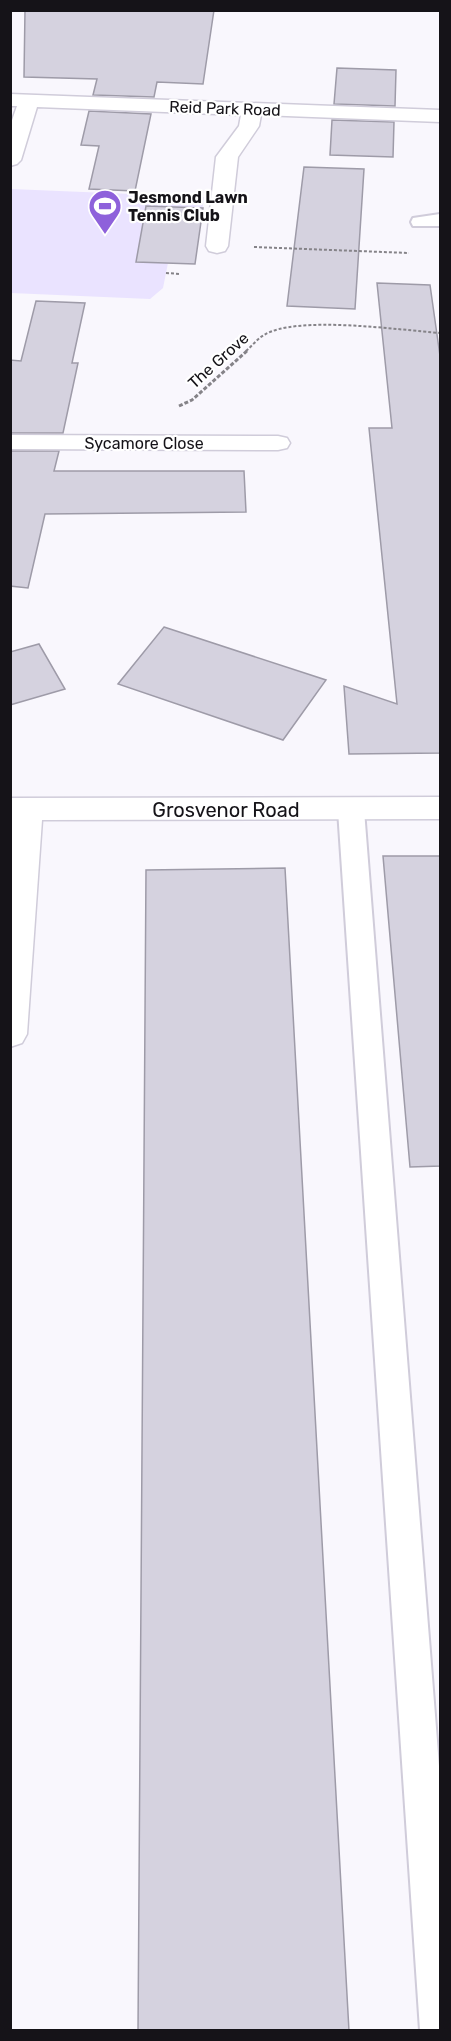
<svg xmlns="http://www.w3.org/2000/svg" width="451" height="2041" font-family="Rubik,sans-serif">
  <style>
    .green { fill: #eae3ff }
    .building { fill: #d5d2df; stroke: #9e9ba8; stroke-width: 1.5 }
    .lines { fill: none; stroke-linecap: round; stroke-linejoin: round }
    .lane-casing { stroke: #d0ccda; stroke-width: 4 }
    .street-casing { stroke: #d0ccda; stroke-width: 3 }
    .path-far1 { stroke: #858388; stroke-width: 2; stroke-dasharray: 3 2; stroke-linecap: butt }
    .path { stroke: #858388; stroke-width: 3; stroke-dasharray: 4 2; stroke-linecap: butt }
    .lane { fill: #fff; fill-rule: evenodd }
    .street { fill: #fff; fill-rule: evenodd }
    .labels { text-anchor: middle; stroke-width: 4.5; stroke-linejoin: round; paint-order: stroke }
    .far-street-label { font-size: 16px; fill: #151318; stroke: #fff }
    .far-poi-label { font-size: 16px; font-weight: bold; fill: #151318; stroke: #fff; text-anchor: start }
    .street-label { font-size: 20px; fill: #151318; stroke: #fff }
  </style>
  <rect width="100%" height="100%" fill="#f9f7fd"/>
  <path class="green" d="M11 189 204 197 195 264 168 263 163 288 150 299 11 293Z"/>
  <path class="building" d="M25 10H214L203 84 157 82 154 97 93 95 97 79 24 77Z
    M337 68 396 70 395 106 334 104Z
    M89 111 151 114 135 191 89 189 99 146 81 145Z
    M332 120 394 122 393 157 330 155Z
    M304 167 364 169 355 309 287 306Z
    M146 206 203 208 195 264 136 262Z
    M377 283 430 285 441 363V753L349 754 344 686 397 704 369 428H392Z
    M36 301 85 303 72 363H78L63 433H10V360L21 361Z
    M10 451H59L54 471H244L246 512 45 514 28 588 10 586Z
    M164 627 326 680 283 740 118 684Z
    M39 644 65 689 10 705V652Z
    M383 856H441V1166L410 1167Z
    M285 868 349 2031H138L146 870Z"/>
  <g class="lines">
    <defs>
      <path id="lane" d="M440 214V226H413L411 222 413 218Z
        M351 801 360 803 364 810 440 1779V2030H420L338 810 342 803Z"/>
      <path id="street" d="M10 94 440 110V122L261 115 259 126 238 157 228 246 225 251 217 253 209 251 206 246 216 157 239 126 241 115 37 107 21 160 17 164 10 166V126L17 106H10Z
        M10 435 278 436 287 438 290 443 287 448 278 450 10 449Z
        M440 797V819L42 820 27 1034 22 1043 10 1047V798Z"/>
    </defs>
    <use href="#lane" class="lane-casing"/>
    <use href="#street" class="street-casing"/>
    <path class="path-far1" d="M254 247 409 253
      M166 273 180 274
      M246 351C252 346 257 339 264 335 296 315 399 330 440 333"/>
    <path class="path" d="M179 406 192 400 248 350"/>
    <use href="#lane" class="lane"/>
    <use href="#street" class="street"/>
  </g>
  <defs>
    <symbol id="stadium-pin" viewBox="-11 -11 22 30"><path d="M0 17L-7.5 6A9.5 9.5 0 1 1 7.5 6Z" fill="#8e61db" stroke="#fff"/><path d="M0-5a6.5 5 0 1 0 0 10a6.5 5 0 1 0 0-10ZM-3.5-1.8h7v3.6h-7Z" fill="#fff"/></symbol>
  </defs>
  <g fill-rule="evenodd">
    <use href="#stadium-pin" x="86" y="187" width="38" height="52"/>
  </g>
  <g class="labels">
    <g class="far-street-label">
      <text transform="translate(225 108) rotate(2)" y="6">Reid Park Road</text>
      <text transform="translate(218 360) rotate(-42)" y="6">The Grove</text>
      <text x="144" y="449">Sycamore Close</text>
    </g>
    <g class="far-poi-label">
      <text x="128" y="203">Jesmond Lawn<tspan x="128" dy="18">Tennis Club</tspan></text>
    </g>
    <g class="street-label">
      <text x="226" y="817">Grosvenor Road</text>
    </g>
  </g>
  <rect width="451" height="2041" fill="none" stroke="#151318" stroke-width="24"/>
</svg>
